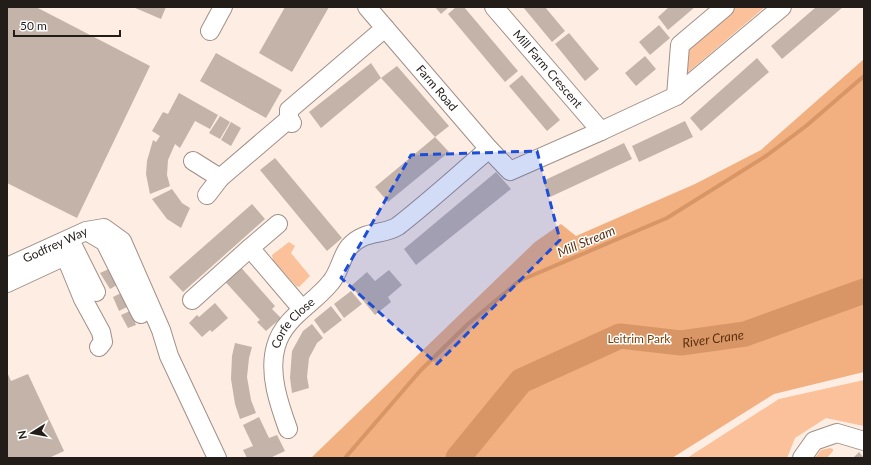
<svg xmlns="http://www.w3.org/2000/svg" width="871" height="465" font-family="Lato,sans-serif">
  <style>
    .green { fill: #fac19a }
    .forest { fill: #f2af80 }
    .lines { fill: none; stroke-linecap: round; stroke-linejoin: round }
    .stream { stroke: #d89667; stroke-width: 4 }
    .river { stroke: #d89667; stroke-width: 25 }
    .building { fill: #c3b3a9 }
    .minor-casing { stroke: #9f9087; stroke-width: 20 }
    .minor { stroke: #fff; stroke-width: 18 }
    .marked { fill: #1d4ed8; fill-opacity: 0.2; stroke: #1d4ed8; stroke-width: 3; stroke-dasharray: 8 5; stroke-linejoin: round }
    .labels { text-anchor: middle; stroke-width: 3; stroke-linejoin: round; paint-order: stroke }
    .street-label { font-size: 12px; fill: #231d1a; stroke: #fefefe }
    .park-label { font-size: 12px; fill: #7b3f03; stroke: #fefefe }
    .water-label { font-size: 13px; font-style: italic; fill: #5c310d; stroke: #fefefe }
  </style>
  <rect width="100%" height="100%" fill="#feede2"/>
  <path class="green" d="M735 7H765L685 75 687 49Z
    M289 242 295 246 291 253 310 276 299 287 296 286 273 260 272 255Z
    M864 380V426L826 418 795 438 787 458H687L779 399Z
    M830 448 833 449V451L827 458H815L821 450Z"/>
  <path class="forest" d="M864 59V372L774 394 672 458H311L535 242 561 224 576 236 695 184 761 150Z"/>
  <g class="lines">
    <path class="stream" d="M345 458 420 371 468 324 519 281 667 218 766 156 806 126 864 76"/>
    <path class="river" id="s1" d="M458 458 521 381 620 336 681 343 745 334 864 291"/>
  </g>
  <path class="building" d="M7 7H36L150 66 77 218 7 183Z
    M133 7H166L161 19Z
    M285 7H329L292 72 259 53Z
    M435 7H449L441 14Z
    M456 7H464L518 71 505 82 448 14Z
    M523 7H545L565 31 552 42Z
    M695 7 668 30 658 17 669 7Z
    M816 7H843L782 59 771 46Z
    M659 25 670 38 650 55 639 42Z
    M569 33 599 69 585 81 555 44Z
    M216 53 282 90 266 118 200 81Z
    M645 56 656 69 636 86 625 73Z
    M757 58 769 72 701 131 690 118Z
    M371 63 381 78 321 128 309 112Z
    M397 66 449 126 435 137 381 78Z
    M522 75 560 120 547 131 509 86Z
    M179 93 218 115 210 129 195 121 180 148 175 144 168 160 167 175 170 186 150 194 146 174 147 161 153 140 156 142 160 136 152 131 163 112 168 114Z
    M220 116 230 122 220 139 209 133Z
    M685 121 693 137 639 162 632 146Z
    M231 122 241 128 231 146 221 140Z
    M435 137 449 152 388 202 375 187Z
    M624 143 632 159 550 197 543 181Z
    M275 158 342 238 327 251 260 170Z
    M496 172 511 189 416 265 404 249Z
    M172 189 182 203 190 208 181 228 167 219 152 199Z
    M252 204 265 219 183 292 169 277Z
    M237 263 275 306 272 309 281 318 266 331 257 322 260 320 221 277Z
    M111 268 117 285 110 289 100 273Z
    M389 270 402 285 388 297 391 302 375 315 351 286 367 272 375 281Z
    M351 291 362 304 344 318 334 304Z
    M121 293 127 307 119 311 113 297Z
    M215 303 228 318 212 332 210 330 202 337 189 323 197 315 199 317Z
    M331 306 342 320 324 334 314 320Z
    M130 311 136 325 128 328 121 315Z
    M312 324 323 338 317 343 309 358 307 377 309 388 292 393 290 378 292 351 303 331Z
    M235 343 252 347 249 358 247 377 251 400 256 413 240 419 235 404 231 379 232 356Z
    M7 372 11 381 28 374 64 451 49 458H7Z
    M259 417 269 438 277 435 285 451 270 458H247L243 450 253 446 243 425Z
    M859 452 864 458H853Z"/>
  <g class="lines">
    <defs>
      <g id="minor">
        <path id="s2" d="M367 7 489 149 510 171 601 131"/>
        <path id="s3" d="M494 7 601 131 676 96 782 7"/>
        <path d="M210 31 223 7"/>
        <path d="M676 96 680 45 725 7"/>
        <path d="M292 123 289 119V110L385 28"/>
        <path d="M193 161 220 178 289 119"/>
        <path d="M207 195 220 178"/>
        <path d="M278 224 250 248 302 309"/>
        <path d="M88 232 105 242 141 314"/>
        <path d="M74 248 96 292"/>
        <path id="s4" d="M7 267 86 231 104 228 122 241 161 330 169 356 217 458"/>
        <path d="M7 283 63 257 67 260 83 299 101 332 103 342 99 347"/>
        <path d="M192 300 250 248"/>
        <path id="s5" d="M288 429C279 404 268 373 276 346 284 317 314 304 331 282 339 273 343 253 349 247 365 229 383 236 398 226 429 202 458 175 489 149"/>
        <path d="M802 458 814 441 837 433 864 441"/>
      </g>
    </defs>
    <use href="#minor" class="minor-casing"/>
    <use href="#minor" class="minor"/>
  </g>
  <path class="marked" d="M537 151 560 240 437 364 341 278 411 155Z"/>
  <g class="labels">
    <g class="street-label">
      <text dy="4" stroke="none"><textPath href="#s3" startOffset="82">Mill Farm Crescent</textPath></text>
      <text dy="4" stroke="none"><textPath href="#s2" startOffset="107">Farm Road</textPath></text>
      <text dy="4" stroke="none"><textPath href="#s4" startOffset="53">Godfrey Way</textPath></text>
      <text dy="4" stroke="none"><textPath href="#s5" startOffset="114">Corfe Close</textPath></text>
    </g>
    <g class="park-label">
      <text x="639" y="343">Leitrim Park</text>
    </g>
    <g class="water-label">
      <text transform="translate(586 241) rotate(-23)" y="5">Mill Stream</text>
      <text dy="5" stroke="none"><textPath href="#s1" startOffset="302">River Crane</textPath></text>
    </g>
  </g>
  <rect width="871" height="465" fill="none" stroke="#231d1a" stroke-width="16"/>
  <g transform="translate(32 433) rotate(259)" stroke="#fefefe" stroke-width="3" paint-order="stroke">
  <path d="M0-3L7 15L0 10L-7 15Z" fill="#231d1a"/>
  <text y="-6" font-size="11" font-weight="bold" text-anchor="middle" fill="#231d1a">N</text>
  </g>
  <path d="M14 30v6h106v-6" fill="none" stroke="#231d1a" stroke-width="2"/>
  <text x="20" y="30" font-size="12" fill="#231d1a" stroke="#fefefe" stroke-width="3" paint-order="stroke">50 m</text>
</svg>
